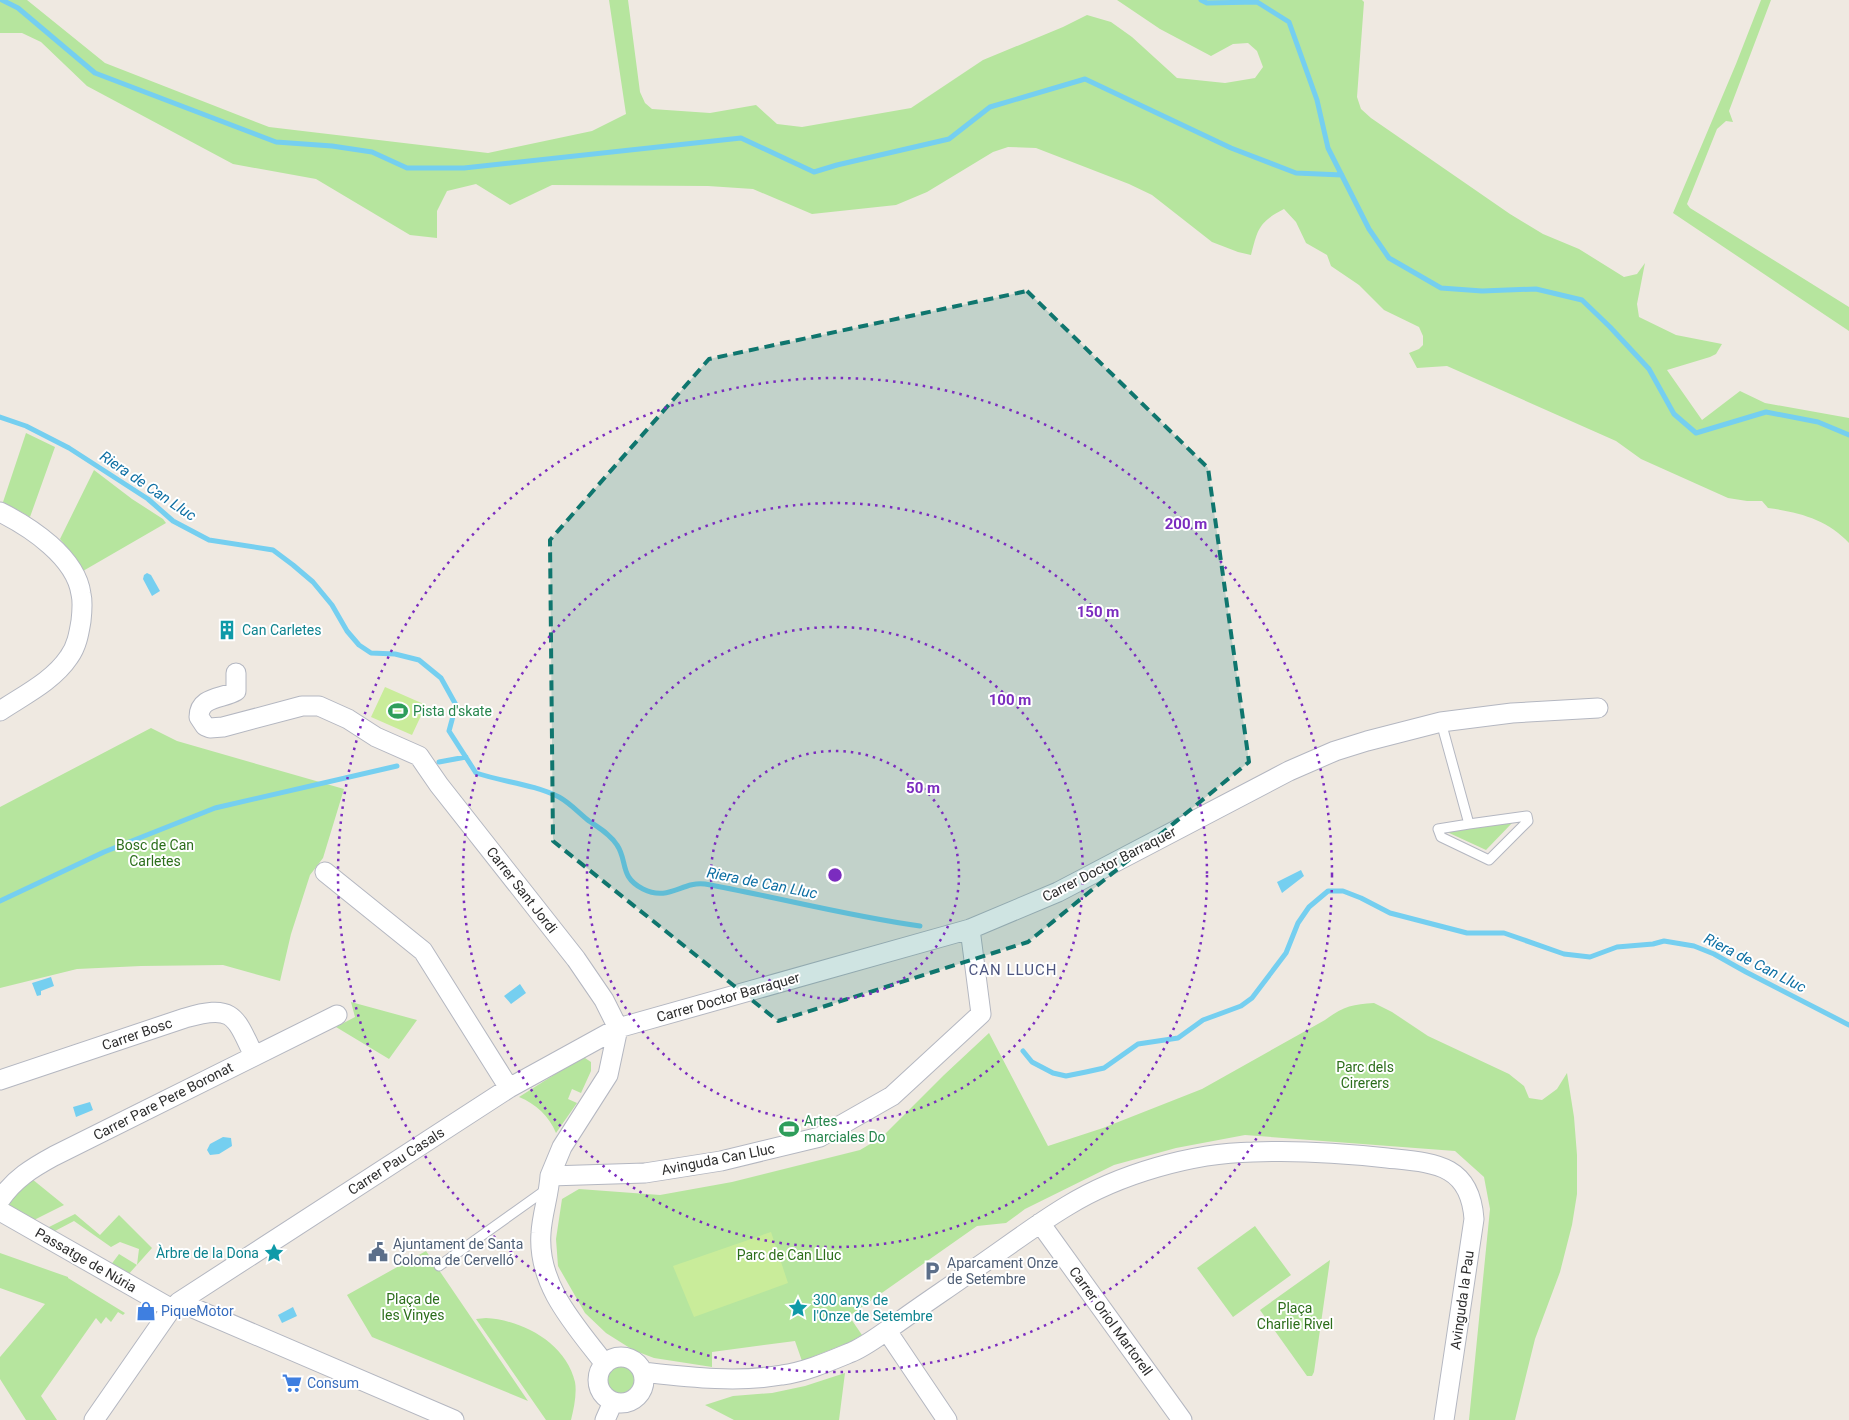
<svg xmlns="http://www.w3.org/2000/svg" width="1849" height="1420" font-family="Roboto,sans-serif">
  <style>
    .green { fill: #b6e59e }
    .pitch { fill: #c9ec9a }
    .water { fill: #75cff0 }
    .lines { fill: none; stroke-linecap: round; stroke-linejoin: round }
    .stream { stroke: #75cff0; stroke-width: 5 }
    .lane-casing { stroke: #b4b7c1; stroke-width: 11 }
    .street-casing { stroke: #b4b7c1; stroke-width: 21 }
    .lane { stroke: #fff; stroke-width: 9 }
    .street { stroke: #fff; stroke-width: 19 }
    .marked { fill: #0f766e; fill-opacity: 0.2; stroke: #0f766e; stroke-width: 4; stroke-dasharray: 10 6; stroke-linejoin: round }
    .ring { fill: none; stroke: #7b2cbf; stroke-width: 2.5; stroke-dasharray: 2.5 5 }
    .labels { text-anchor: middle; stroke-width: 4; stroke-linejoin: round; paint-order: stroke }
    .culture-label { font-size: 14px; fill: #0d838f; stroke: #fff; text-anchor: start }
    .leisure-label { font-size: 14px; fill: #27864d; stroke: #fff; text-anchor: start }
    .park-label { font-size: 14px; fill: #2c6e1b; stroke: #fff }
    .street-label { font-size: 14px; fill: #2e2e2e; stroke: #fff }
    .service-label { font-size: 14px; fill: #4e5e75; stroke: #fff; text-anchor: start }
    .shop-label { font-size: 14px; fill: #366cbe; stroke: #fff; text-anchor: start }
    .water-label { font-size: 15px; font-style: italic; fill: #0d6fa3; stroke: #fff }
    .neighbourhood-label { font-size: 15px; letter-spacing: 1px; fill: #4d5680; stroke: #fff }
    .centre { fill: #7b2cbf; stroke: #fff; stroke-width: 2.5 }
    .ring-label { font-size: 15px; text-anchor: middle; font-weight: bold; fill: #7b2cbf; stroke: #fff; stroke-width: 4; stroke-linejoin: round; paint-order: stroke }
  </style>
  <rect width="100%" height="100%" fill="#efe9e1"/>
  <path class="green" d="M0 0H27L105 63 269 127 488 153 592 131 626 114 609 0H628L640 92 645 103 652 109 710 113 756 105 777 124 802 127 911 108 983 60 1063 27 1087 15 1111 22 1132 37 1177 78 1225 83 1255 78 1263 67 1257 51 1248 43 1233 44 1211 56 1160 29 1117 0H1362L1364 2 1357 97 1361 109 1371 118 1510 214 1543 234 1579 249 1624 277 1637 274 1645 263 1637 304 1639 317 1676 335 1722 344 1716 354 1710 357 1667 370 1702 420 1740 391 1765 403 1849 418V543C1828 520 1799 512 1768 508L1762 501H1747L1728 498 1641 459 1616 441 1447 366 1417 368 1409 353 1419 349 1423 345V336L1419 327 1384 310 1359 285 1331 266 1327 255 1306 243 1296 222 1284 209C1259 222 1258 228 1251 255L1238 252 1212 242 1152 195 1129 184 1036 148 1008 147 993 152 927 192 896 205 812 214 753 189 708 186 552 185 510 205 476 184 447 191 437 211V238L410 235 316 179 233 164 87 86 41 42 22 33H0Z
    M1761 0H1771L1729 111 1733 122 1726 121 1717 129 1687 204 1690 208 1849 307V331L1673 213 1736 64Z
    M26 433 55 447 30 517 3 502Z
    M94 470 132 499 163 519 166 523 83 571 76 558 60 539Z
    M151 728 177 741 344 789 323 858 310 875 291 934 280 981 223 965 141 966 77 969 0 988V807Z
    M1513 822 1486 850 1447 832Z
    M351 1002 417 1020 389 1059 336 1027 355 1017Z
    M1374 1003 1392 1012 1428 1036 1509 1074 1524 1086 1529 1098 1542 1100 1557 1089 1567 1073 1574 1117 1577 1155V1194L1572 1225 1560 1272 1535 1339 1515 1420H1469L1490 1209 1484 1177 1455 1151 1245 1135 1176 1148 1114 1165 1025 1209 1006 1223 977 1226 849 1316 862 1335 850 1342 802 1361 795 1341 712 1352V1367L654 1358 633 1350 606 1333 585 1313 558 1266 556 1239 562 1199 579 1189 660 1195 732 1182 860 1150 882 1137 944 1075 989 1033 1048 1146 1103 1128 1202 1089 1325 1020C1342 1007 1353 1004 1374 1003Z
    M585 1058 591 1062V1071L581 1093 572 1089 568 1099 577 1103 556 1133C549 1116 536 1104 519 1097L579 1059Z
    M32 1179 64 1205 34 1220 7 1204 17 1192Z
    M75 1214 100 1235 119 1215 152 1248 127 1276 110 1266 119 1254 137 1265 139 1249 120 1242 111 1247 74 1221 53 1232 47 1228Z
    M1255 1226 1291 1275 1233 1317 1197 1268Z
    M426 1251 528 1401 372 1337 347 1295Z
    M0 1253 68 1277V1278L125 1313 123 1315 118 1312 111 1322 106 1317 101 1324 96 1318 41 1396 57 1420H26L0 1379V1357L45 1304 0 1288Z
    M1330 1260 1314 1372 1312 1376H1307L1260 1310Z
    M486 1318C522 1320 566 1343 575 1382 577 1393 574 1408 571 1420H546L476 1319Z
    M607 1380a14 14 0 1 1 28 0a14 14 0 1 1-28 0Z
    M845 1373 839 1420H734L705 1405 733 1396 772 1393 805 1386Z"/>
  <path class="pitch" d="M385 687 426 705 412 735 371 717Z
    M771 1232 788 1283 694 1317 673 1266Z"/>
  <path class="water" d="M147 573 151 575 160 591 152 596 143 579 144 575Z
    M1301 870 1304 876 1282 893 1277 882Z
    M51 977 54 986 41 991V995L37 996 32 983Z
    M520 984 526 993 511 1004 504 996Z
    M90 1102 93 1110 76 1117 73 1107Z
    M223 1137 231 1138 232 1146 219 1154 210 1155 207 1150 210 1144Z
    M293 1307 297 1316 282 1323 278 1315Z"/>
  <g class="lines">
    <path class="stream" d="M2 0 18 8 95 73 276 142 332 146 372 152 407 168H464L741 138 814 172 837 165 949 139 990 107 1085 79 1231 148 1296 173 1342 175
      M1201 0 1207 3 1257 2 1289 22 1317 100 1328 148 1369 229 1389 258 1441 288 1482 291 1536 289 1582 300 1610 327 1649 369 1674 414 1696 433 1766 412 1818 422 1849 435
      M0 417 26 426 69 448 148 499 173 521 209 540 273 550 293 565 313 582 332 605 347 631 359 645 371 653 395 654 419 660 441 678 456 705 449 731 476 773C503 782 533 784 559 797 570 803 579 813 589 821 599 828 610 834 617 845 628 861 619 877 643 889 669 902 682 881 705 884 777 897 847 916 920 926
      M439 762 466 757
      M0 901 104 852 215 808 397 766
      M1023 1051 1032 1062 1053 1073 1066 1076 1086 1072 1104 1068 1138 1044 1178 1038 1203 1020 1241 1006 1252 998 1286 953 1298 923 1309 907 1328 891H1343L1361 898 1390 913 1467 933H1504L1564 954 1590 957 1617 947 1653 944 1664 941 1694 946 1714 954 1746 972 1849 1025"/>
    <defs>
      <path id="lane" d="M1441 722 1469 824 1438 829 1441 837 1489 860 1528 821 1527 816 1469 824
        M439 1266 547 1189"/>
      <path id="street" d="M0 512C30 527 76 557 81 594 83 602 82 612 81 621 79 633 77 646 69 657 53 681 24 695 0 711
        M236 673V691C223 699 199 696 199 717L205 726 210 728 223 727 302 706H319L348 719 376 737 419 756 439 785 576 959 604 1000 618 1028
        M325 872 423 951 509 1088
        M618 1028 608 1075 562 1147 550 1176 645 1173 721 1161 820 1137 892 1096 981 1014 970 929
        M0 1080 185 1018C233 1004 235 1015 254 1056
        M550 1176C549 1195 542 1214 541 1233 537 1285 575 1325 605 1364
        M0 1200C14 1179 32 1168 54 1156L337 1015
        M0 1211 172 1309
        M1040 1223 1182 1420
        M179 1302 454 1420
        M887 1331 947 1420
        M598 1380a23 23 0 1 1 46 0a23 23 0 1 1-46 0Z
        M643 1372C688 1377 736 1383 782 1375 805 1372 830 1361 852 1352 870 1344 887 1330 903 1319 928 1301 954 1284 979 1266 1008 1246 1037 1224 1067 1206 1119 1174 1192 1153 1253 1152 1298 1150 1343 1153 1387 1158 1433 1163 1470 1163 1474 1219L1444 1420
        M94 1420 169 1312 179 1302 509 1088 618 1028 970 929 1058 892 1289 771 1335 751 1367 741 1441 722 1512 713 1598 708
        M605 1420 613 1402"/>
    </defs>
    <use href="#lane" class="lane-casing"/>
    <use href="#street" class="street-casing"/>
    <use href="#lane" class="lane"/>
    <use href="#street" class="street"/>
  </g>
  <path class="marked" d="M1027 291 1208 468 1249 762 1028 942 778 1021 553 841 550 540 709 359Z"/>
  <g class="ring">
    <circle cx="835" cy="875" r="124"/>
    <circle cx="835" cy="875" r="248"/>
    <circle cx="835" cy="875" r="372"/>
    <circle cx="835" cy="875" r="497"/>
  </g>
  <defs>
    <symbol id="building-bare" viewBox="-9 -9 18 18"><path d="M-4-6H4V6H1V3H-1V6H-4ZM-2.5-4.3h1.7v1.8h-1.7ZM.8-4.3h1.7v1.8H.8ZM-2.5-1h1.7V.8h-1.7ZM.8-1h1.7V.8H.8Z" fill="#0f9aa8" stroke="#fff" stroke-width="2.5" paint-order="stroke"/></symbol>
    <symbol id="stadium-bare" viewBox="-9 -9 18 18"><path d="M0-5a6.5 5 0 1 0 0 10a6.5 5 0 1 0 0-10ZM-3.5-1.8h7v3.6h-7Z" fill="#2e9e5b" stroke="#fff" stroke-width="2.5" paint-order="stroke"/></symbol>
    <symbol id="civic-bare" viewBox="-9 -9 18 18"><path d="M-.6-6.5H3V-4.5H.6V-3L4-1V1h2V6H-6V1h2V-1L-.6-3ZM-1.2 2.5V6h2.4V2.5Z" fill="#5c6f8a" stroke="#fff" stroke-width="2.5" paint-order="stroke"/></symbol>
    <symbol id="sight-bare" viewBox="-9 -9 18 18"><path d="M0-6L1.8-2.2L6-1.7L2.9 1.2L3.7 5.4L0 3.3L-3.7 5.4L-2.9 1.2L-6-1.7L-1.8-2.2Z" fill="#0f9aa8" stroke="#fff" stroke-width="2.5" paint-order="stroke"/></symbol>
    <symbol id="parking-bare" viewBox="-9 -9 18 18"><path d="M-3.5-5.5H1a3.5 3.5 0 0 1 0 7H-1V5.5H-3.5ZM-1-3.4V-.6H.8a1.4 1.4 0 0 0 0-2.8Z" fill="#5c6f8a" stroke="#fff" stroke-width="2.5" paint-order="stroke"/></symbol>
    <symbol id="shop-bare" viewBox="-9 -9 18 18"><path d="M-5-2.5h2.3a2.7 3.5 0 0 1 5.4 0H5L5.5 6h-11ZM-1.5-2.5h3a1.5 2.3 0 0 0-3 0Z" fill="#3f7fe0" stroke="#fff" stroke-width="2.5" paint-order="stroke"/></symbol>
    <symbol id="supermarket-bare" viewBox="-9 -9 18 18"><path d="M-6-5.5h2.5l.6 2H6L4.5 2H-2.5L-4.4-4H-6ZM-1.5 3.2a1.3 1.3 0 1 0 .1 0ZM3 3.2a1.3 1.3 0 1 0 .1 0Z" fill="#3f7fe0" stroke="#fff" stroke-width="2.5" paint-order="stroke"/></symbol>
  </defs>
  <g fill-rule="evenodd">
    <use href="#building-bare" x="213" y="616" width="28" height="28"/>
    <use href="#stadium-bare" x="384" y="697" width="28" height="28"/>
    <use href="#stadium-bare" x="775" y="1115" width="28" height="28"/>
    <use href="#civic-bare" x="364" y="1238" width="28" height="28"/>
    <use href="#sight-bare" x="260" y="1239" width="28" height="28"/>
    <use href="#parking-bare" x="918" y="1257" width="28" height="28"/>
    <use href="#sight-bare" x="784" y="1294" width="28" height="28"/>
    <use href="#shop-bare" x="132" y="1297" width="28" height="28"/>
    <use href="#supermarket-bare" x="278" y="1369" width="28" height="28"/>
  </g>
  <g class="labels">
    <g class="culture-label">
      <text x="242" y="635">Can Carletes</text>
      <text x="259" y="1258" text-anchor="end">Àrbre de la Dona</text>
      <text x="813" y="1305">300 anys de<tspan x="813" dy="16">l'Onze de Setembre</tspan></text>
    </g>
    <g class="leisure-label">
      <text x="413" y="716">Pista d'skate</text>
      <text x="804" y="1126">Artes<tspan x="804" dy="16">marciales Do</tspan></text>
    </g>
    <g class="park-label">
      <text x="155" y="850">Bosc de Can<tspan x="155" dy="16">Carletes</tspan></text>
      <text x="1365" y="1072">Parc dels<tspan x="1365" dy="16">Cirerers</tspan></text>
      <text x="789" y="1260">Parc de Can Lluc</text>
      <text x="413" y="1304">Plaça de<tspan x="413" dy="16">les Vinyes</tspan></text>
      <text x="1295" y="1313">Plaça<tspan x="1295" dy="16">Charlie Rivel</tspan></text>
    </g>
    <g class="street-label">
      <text transform="translate(1109 864) rotate(-27)" y="5">Carrer Doctor Barraquer</text>
      <text transform="translate(522 890) rotate(52)" y="5">Carrer Sant Jordi</text>
      <text transform="translate(728 997) rotate(-16)" y="5">Carrer Doctor Barraquer</text>
      <text transform="translate(137 1034) rotate(-19)" y="5">Carrer Bosc</text>
      <text transform="translate(163 1101) rotate(-27)" y="5">Carrer Pare Pere Boronat</text>
      <text transform="translate(718 1159) rotate(-11)" y="5">Avinguda Can Lluc</text>
      <text transform="translate(396 1161) rotate(-33)" y="5">Carrer Pau Casals</text>
      <text transform="translate(86 1260) rotate(30)" y="5">Passatge de Núria</text>
      <text transform="translate(1462 1300) rotate(-82)" y="5">Avinguda la Pau</text>
      <text transform="translate(1111 1321) rotate(54)" y="5">Carrer Oriol Martorell</text>
    </g>
    <g class="service-label">
      <text x="393" y="1249">Ajuntament de Santa<tspan x="393" dy="16">Coloma de Cervelló</tspan></text>
      <text x="947" y="1268">Aparcament Onze<tspan x="947" dy="16">de Setembre</tspan></text>
    </g>
    <g class="shop-label">
      <text x="161" y="1316">PiqueMotor</text>
      <text x="307" y="1388">Consum</text>
    </g>
    <g class="water-label">
      <text transform="translate(148 486) rotate(34)" y="5">Riera de Can Lluc</text>
      <text transform="translate(762 883) rotate(11)" y="5">Riera de Can Lluc</text>
      <text transform="translate(1755 963) rotate(27)" y="5">Riera de Can Lluc</text>
    </g>
    <g class="neighbourhood-label">
      <text x="1013" y="975">CAN LLUCH</text>
    </g>
  </g>
  <circle cx="835" cy="875" r="8" class="centre"/>
  <g class="ring-label">
    <text x="1186" y="529">200 m</text>
    <text x="1098" y="617">150 m</text>
    <text x="1010" y="705">100 m</text>
    <text x="923" y="793">50 m</text>
  </g>
</svg>
